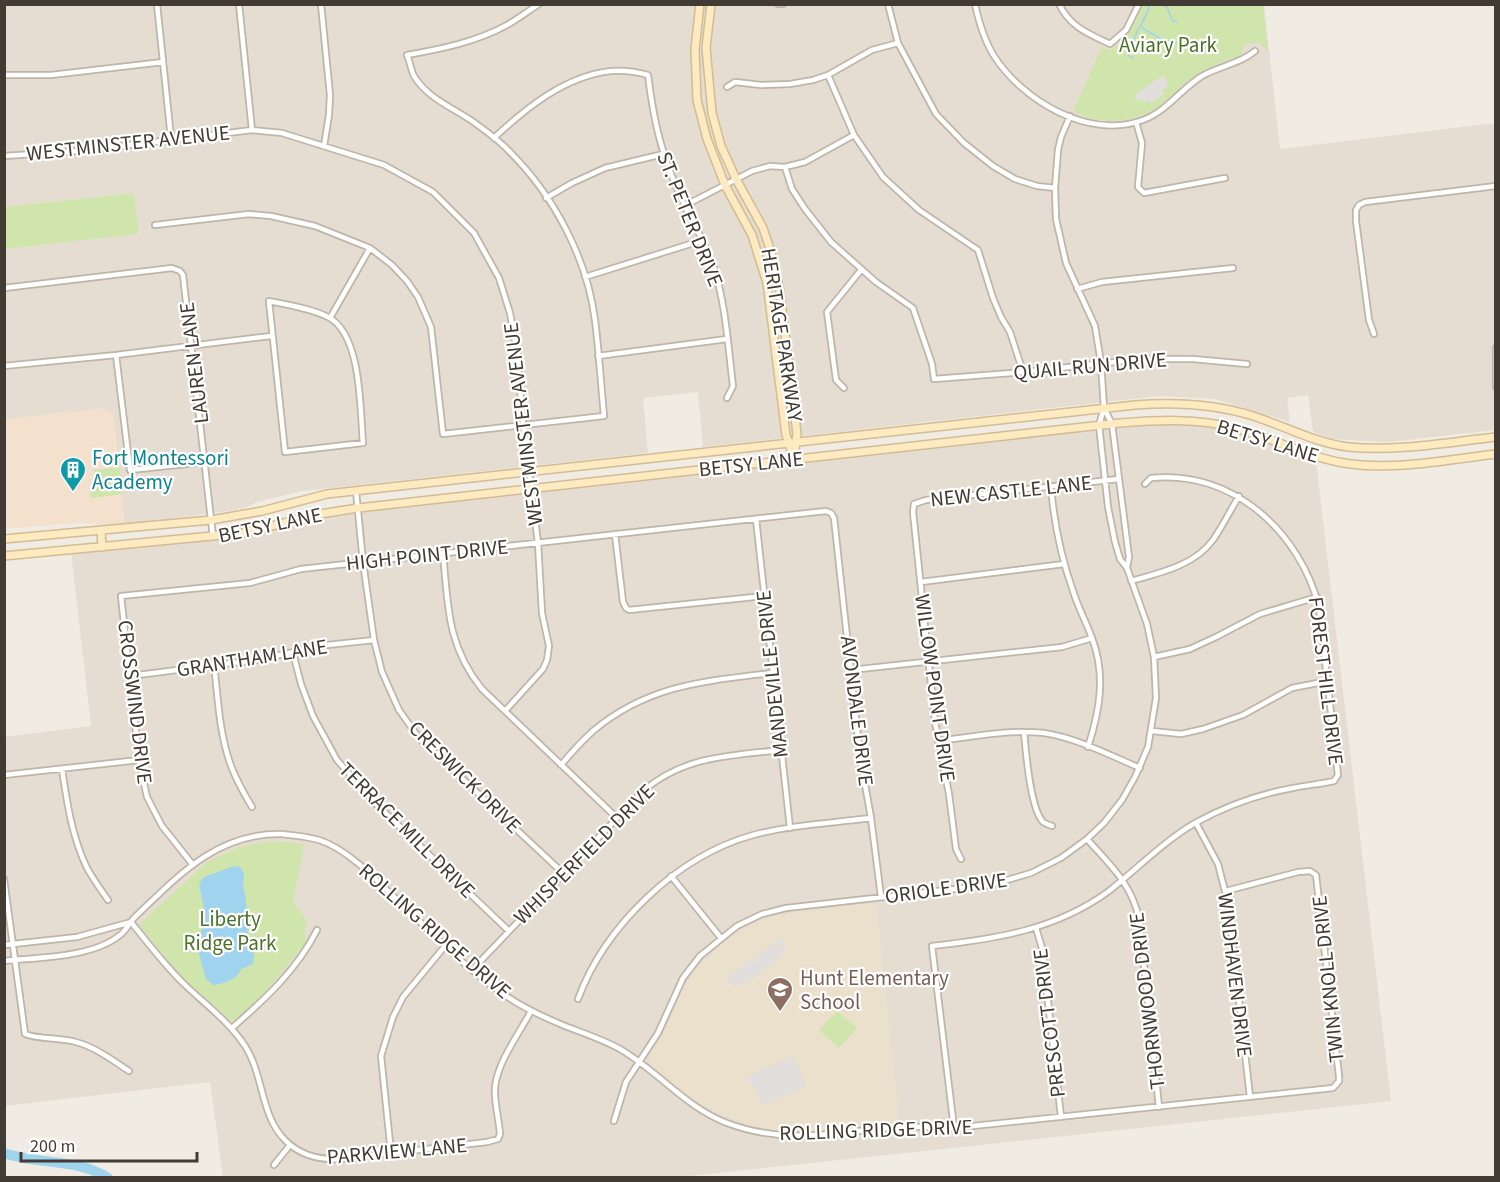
<svg xmlns="http://www.w3.org/2000/svg" width="1500" height="1182" font-family="'Source Sans 3',sans-serif">
  <style>
    .residential { fill: #e5ddd1 }
    .commercial { fill: #f3e0cd }
    .education { fill: #eae0cc }
    .green { fill: #cfe5ab }
    .parking { fill: #e1dedb }
    .water { fill: #9fd3ee }
    .lines { fill: none; stroke-linecap: round; stroke-linejoin: round }
    .stream { stroke: #9fd3ee; stroke-width: 1.5 }
    .river { stroke: #9fd3ee; stroke-width: 10 }
    .minor-casing { stroke: #bfb5a9; stroke-width: 8 }
    .secondary-casing { stroke: #d1bc93; stroke-width: 10 }
    .minor { stroke: #fff; stroke-width: 4.5 }
    .secondary { stroke: #fdeac0; stroke-width: 7 }
    .labels { text-anchor: middle; stroke-width: 4.5; stroke-linejoin: round; paint-order: stroke }
    .park-label { font-size: 21px; fill: #4a7228; stroke: #fff }
    .street-label { font-size: 21px; fill: #423b33; stroke: #fff }
    .culture-label { font-size: 21px; fill: #0d838f; stroke: #fff; text-anchor: start }
    .education-label { font-size: 21px; fill: #785e54; stroke: #fff; text-anchor: start }
  </style>
  <rect width="100%" height="100%" fill="#f1ece3"/>
  <path class="residential" d="M5 5H1264L1280 149 1495 123V430L1389 442 1331 439 1313 432 1308 395 1287 398 1290 422 1215 399 1160 396 703 447 698 392 643 398 648 453 302 491 257 502 245 508 228 511 125 525 5 420 4 249 139 234 134 193 5 207Z
    M1168 423 1212 427 1234 431 1316 460 1391 1101 681 1177H223L210 1082 5 1106 4 737 91 726 71 552 237 537 267 531 302 520 349 512Z"/>
  <path class="commercial" d="M104 408 114 415 125 525 76 523 5 529V419Z"/>
  <path class="education" d="M876 903 899 1122 813 1132 782 1131 753 1126 722 1115 699 1103 669 1081 650 1064 649 1056 665 1031 683 989 698 967 726 940 746 927 775 915Z"/>
  <path class="green" d="M1143 5H1263L1268 52 1260 43H1249L1244 47 1241 56C1227 60 1212 65 1199 73 1183 83 1171 98 1156 108 1130 124 1099 125 1073 111L1102 47 1110 50C1124 46 1138 19 1143 5Z
    M134 193 139 234 5 249 4 207Z
    M120 467 123 494 91 498 90 490 96 489 94 470Z
    M270 841 304 844 293 901 308 922 304 932 307 941 263 995 233 1022 182 977 139 925 207 862 239 847Z
    M837 1011 857 1028 839 1048 819 1030Z"/>
  <path class="parking" d="M1165 76 1168 87 1162 89 1165 93 1151 103 1148 100 1146 102 1134 99 1136 94 1157 79Z
    M780 938 787 947 781 952 783 956 745 985 741 982 734 987 729 982 726 978 751 960 755 963 758 960 755 957Z
    M793 1055 806 1086 763 1106 747 1077Z"/>
  <path class="water" d="M234 866 240 867 244 874 243 883 247 909 250 919 247 929 251 941 249 947 254 952 253 964 241 969C238 979 223 984 213 985L206 979 197 947V942L202 929 204 909 199 884 204 877Z"/>
  <g class="lines">
    <path class="stream" d="M1161 4 1167 7 1172 20 1177 22
      M1180 4 1181 6
      M1142 28 1161 39 1177 43
      M1133 58 1129 56C1127 44 1146 21 1150 4"/>
    <path class="river" d="M4 1153C38 1165 77 1158 108 1178"/>
    <defs>
      <path id="minor" d="M157 4 171 138
        M239 4 252 130
        M321 4 330 95 329 115 324 146
        M778 4H783
        M888 4 898 43 936 114 964 143 993 166 1015 179 1037 186 1055 188
        M975 4C979 23 984 40 994 56 1023 101 1089 140 1143 120 1167 111 1181 89 1202 76 1219 66 1240 64 1255 51
        M1059 4C1070 27 1089 34 1110 44L1126 30 1139 4
        M4 75H51L163 62
        M828 75 854 135 883 177 919 210 978 250 993 298 1001 317 1010 332 1023 372
        M727 87 735 82 761 85 790 84 813 80 828 75 872 50 898 43
        M1136 122 1142 143 1138 187 1144 193 1225 178
        M494 138C526 108 565 76 611 71 623 70 637 72 648 75 654 124 662 157 683 202 693 224 707 245 714 268 726 306 728 346 733 386L727 398
        M4 156 80 151 252 130 282 133 384 165 433 192 474 233 499 278 510 313 517 353 523 423 538 543 542 613 549 646 547 660 543 669 505 711
        M785 167 792 189 805 209 831 242 876 282 913 308 932 364 934 379 1023 372 1143 359H1193L1247 364
        M546 198 572 183 605 168 663 154
        M684 206 752 171 770 166 785 167 805 162 854 135
        M155 225 249 214 271 216 315 226 370 248 392 265 407 281 418 297 431 327 443 434 604 416C601 384 599 352 595 320 587 258 554 196 510 152 500 141 487 132 475 123 454 108 428 99 414 76 411 70 410 62 407 55 441 49 476 42 507 25 518 19 528 11 539 4
        M585 277 703 240
        M4 288 172 268 180 271 183 275 213 537
        M1077 289 1102 282 1233 268
        M269 301C288 305 310 308 328 317 362 334 360 410 363 443L285 452Z
        M330 318 370 248
        M1374 334 1369 320 1356 221V210L1359 205 1365 202 1496 186
        M1496 348V387
        M116 355 130 470 205 462
        M598 356 727 339
        M4 366 116 355 271 336
        M844 388 836 380 827 312 861 270
        M1104 408 1112 424 1129 557 1127 567
        M1051 487C1054 523 1061 557 1073 591 1078 607 1086 622 1092 638 1106 675 1100 710 1088 747
        M356 491 363 562 374 640 382 672 399 710 419 738 564 874
        M756 519 790 828
        M615 534 623 602 626 608 629 610 764 596
        M443 553C448 606 447 646 482 689L617 818
        M1131 581C1159 573 1194 566 1213 540 1222 527 1230 511 1239 496
        M921 582 1064 564
        M293 653 301 684 313 716 337 760 377 805 509 931
        M1154 657 1190 649 1216 637 1260 614 1317 597
        M214 665C218 697 219 730 229 760 234 776 243 792 252 807
        M851 670 1062 647 1092 638
        M130 676 256 660 327 645 374 640
        M1152 731 1181 734 1203 729 1243 715 1292 688 1328 681
        M1024 732C1026 752 1030 808 1043 822 1046 824 1049 825 1052 826
        M938 741C972 737 1010 729 1044 733 1077 738 1109 755 1140 768
        M561 765C571 753 582 741 593 731 648 685 704 681 772 673
        M62 769C67 803 72 837 87 868 93 879 101 890 108 900
        M4 775 139 760
        M1196 823 1218 864 1228 903 1250 1097
        M1087 839C1110 865 1131 883 1139 918L1159 1107
        M961 859 956 849 949 794 935 722 913 512 914 504 926 500 1119 479
        M193 865 162 826 147 797 139 760 121 596 250 583 301 569 826 511 831 513 834 518 860 756 871 818 881 897
        M671 876 721 938
        M4 879 25 1034C41 1040 59 1037 76 1042 95 1047 112 1060 129 1071
        M131 922C147 942 163 963 181 981 203 1003 228 1020 245 1046 264 1075 260 1116 286 1141 301 1156 320 1160 340 1159L487 1142 498 1139 500 1134C499 1119 494 1103 495 1087 498 1061 519 1034 531 1011
        M1036 928 1042 948 1061 1117
        M4 945 77 937 131 922
        M4 961C39 957 92 958 120 935 126 931 129 923 134 918 177 877 216 833 281 834 292 835 308 837 319 840 345 848 373 876 392 895 428 928 462 966 502 993 521 1007 543 1017 565 1026 583 1033 602 1039 620 1049 658 1071 685 1107 727 1123 791 1147 840 1130 905 1127 921 1126 938 1128 954 1128L1333 1088 1339 1081V1076L1316 875 1310 871 1298 872 1226 891
        M472 970 642 792C683 756 728 756 781 750
        M578 999C605 926 677 856 753 835 791 825 832 823 871 818
        M232 1028C265 999 297 970 317 930
        M614 1121 626 1082 658 1033 683 978 700 956 737 926 762 914 786 908 990 885 1031 873 1061 858 1087 839 1104 823 1122 800 1135 777 1148 747 1156 698 1154 657 1147 624 1127 568 1120 559 1115 542 1108 507 1099 425 1104 408 1101 363 1095 326 1066 263 1056 219 1055 188 1058 150 1061 137 1070 116
        M954 1128 932 946C995 939 1056 930 1109 891 1138 868 1163 842 1195 823 1226 806 1259 794 1293 788 1307 785 1321 784 1334 781L1338 775 1319 607C1300 532 1232 469 1151 478L1145 484
        M391 1153 381 1056 393 1017 403 997 445 946
        M274 1165 290 1145"/>
      <path id="secondary" d="M700 4 695 49 697 100 707 139 725 185 752 235 767 283 786 435 794 459
        M711 4 706 48 712 113 721 146 736 179 763 228 771 252 780 292 797 434 794 457
        M101 530 102 547
        M4 539 211 520 262 511 327 494 1135 405C1174 402 1215 404 1253 416 1285 426 1315 443 1349 447 1397 452 1448 442 1496 437
        M4 556 243 533 320 514 358 508 1120 423C1159 420 1197 418 1235 428 1273 438 1304 456 1344 463 1394 471 1446 460 1496 454"/>
    </defs>
    <use href="#minor" class="minor-casing"/>
    <use href="#secondary" class="secondary-casing"/>
    <use href="#minor" class="minor"/>
    <use href="#secondary" class="secondary"/>
  </g>
  <defs>
    <symbol id="building-pin" viewBox="-11 -11 22 30"><path d="M0 17L-7.5 6A9.5 9.5 0 1 1 7.5 6Z" fill="#0f9aa8" stroke="#fff"/><path d="M-4-6H4V6H1V3H-1V6H-4ZM-2.5-4.3h1.7v1.8h-1.7ZM.8-4.3h1.7v1.8H.8ZM-2.5-1h1.7V.8h-1.7ZM.8-1h1.7V.8H.8Z" fill="#fff"/></symbol>
    <symbol id="school-pin" viewBox="-11 -11 22 30"><path d="M0 17L-7.5 6A9.5 9.5 0 1 1 7.5 6Z" fill="#8d6e63" stroke="#fff"/><path d="M0-5L7-2L0 1L-7-2ZM-4 1L0 2.5L4 1V4Q0 6-4 4Z" fill="#fff"/></symbol>
  </defs>
  <g fill-rule="evenodd">
    <use href="#building-pin" x="58" y="455" width="30" height="40"/>
    <use href="#school-pin" x="765" y="975" width="30" height="40"/>
  </g>
  <g class="labels">
    <g class="park-label">
      <text x="1168" y="52">Aviary Park</text>
      <text x="230" y="926">Liberty<tspan x="230" dy="24">Ridge Park</tspan></text>
    </g>
    <g class="street-label">
      <text transform="translate(128 143) rotate(-6)" y="7">WESTMINSTER AVENUE</text>
      <text transform="translate(690 219) rotate(68)" y="7">ST. PETER DRIVE</text>
      <text transform="translate(782 335) rotate(81)" y="7">HERITAGE PARKWAY</text>
      <text transform="translate(194 363) rotate(-97)" y="7">LAUREN LANE</text>
      <text transform="translate(1090 366) rotate(-5)" y="7">QUAIL RUN DRIVE</text>
      <text transform="translate(523 424) rotate(-97)" y="7">WESTMINSTER AVENUE</text>
      <text transform="translate(1268 441) rotate(17)" y="7">BETSY LANE</text>
      <text transform="translate(751 464) rotate(-6)" y="7">BETSY LANE</text>
      <text transform="translate(1011 491) rotate(-6)" y="7">NEW CASTLE LANE</text>
      <text transform="translate(270 525) rotate(-12)" y="7">BETSY LANE</text>
      <text transform="translate(427 555) rotate(-6)" y="7">HIGH POINT DRIVE</text>
      <text transform="translate(252 658) rotate(-9)" y="7">GRANTHAM LANE</text>
      <text transform="translate(772 674) rotate(-96)" y="7">MANDEVILLE DRIVE</text>
      <text transform="translate(1326 681) rotate(83)" y="7">FOREST HILL DRIVE</text>
      <text transform="translate(935 688) rotate(82)" y="7">WILLOW POINT DRIVE</text>
      <text transform="translate(135 702) rotate(83)" y="7">CROSSWIND DRIVE</text>
      <text transform="translate(857 711) rotate(83)" y="7">AVONDALE DRIVE</text>
      <text transform="translate(465 777) rotate(45)" y="7">CRESWICK DRIVE</text>
      <text transform="translate(407 830) rotate(45)" y="7">TERRACE MILL DRIVE</text>
      <text transform="translate(584 854) rotate(-45)" y="7">WHISPERFIELD DRIVE</text>
      <text transform="translate(946 888) rotate(-8)" y="7">ORIOLE DRIVE</text>
      <text transform="translate(435 931) rotate(41)" y="7">ROLLING RIDGE DRIVE</text>
      <text transform="translate(1235 975) rotate(83)" y="7">WINDHAVEN DRIVE</text>
      <text transform="translate(1328 979) rotate(-96)" y="7">TWIN KNOLL DRIVE</text>
      <text transform="translate(1147 1001) rotate(-97)" y="7">THORNWOOD DRIVE</text>
      <text transform="translate(1049 1023) rotate(-97)" y="7">PRESCOTT DRIVE</text>
      <text transform="translate(876 1130) rotate(-2)" y="7">ROLLING RIDGE DRIVE</text>
      <text transform="translate(397 1151) rotate(-5)" y="7">PARKVIEW LANE</text>
    </g>
    <g class="culture-label">
      <text x="92" y="465">Fort Montessori<tspan x="92" dy="24">Academy</tspan></text>
    </g>
    <g class="education-label">
      <text x="800" y="985">Hunt Elementary<tspan x="800" dy="24">School</tspan></text>
    </g>
  </g>
  <rect width="1500" height="1182" fill="none" stroke="#423b33" stroke-width="12"/>
  <path d="M21 1152v9h176v-9" fill="none" stroke="#423b33" stroke-width="3"/>
  <text x="30" y="1152" font-size="18" fill="#423b33" stroke="#ffffff" stroke-width="4.5" paint-order="stroke">200 m</text>
</svg>
